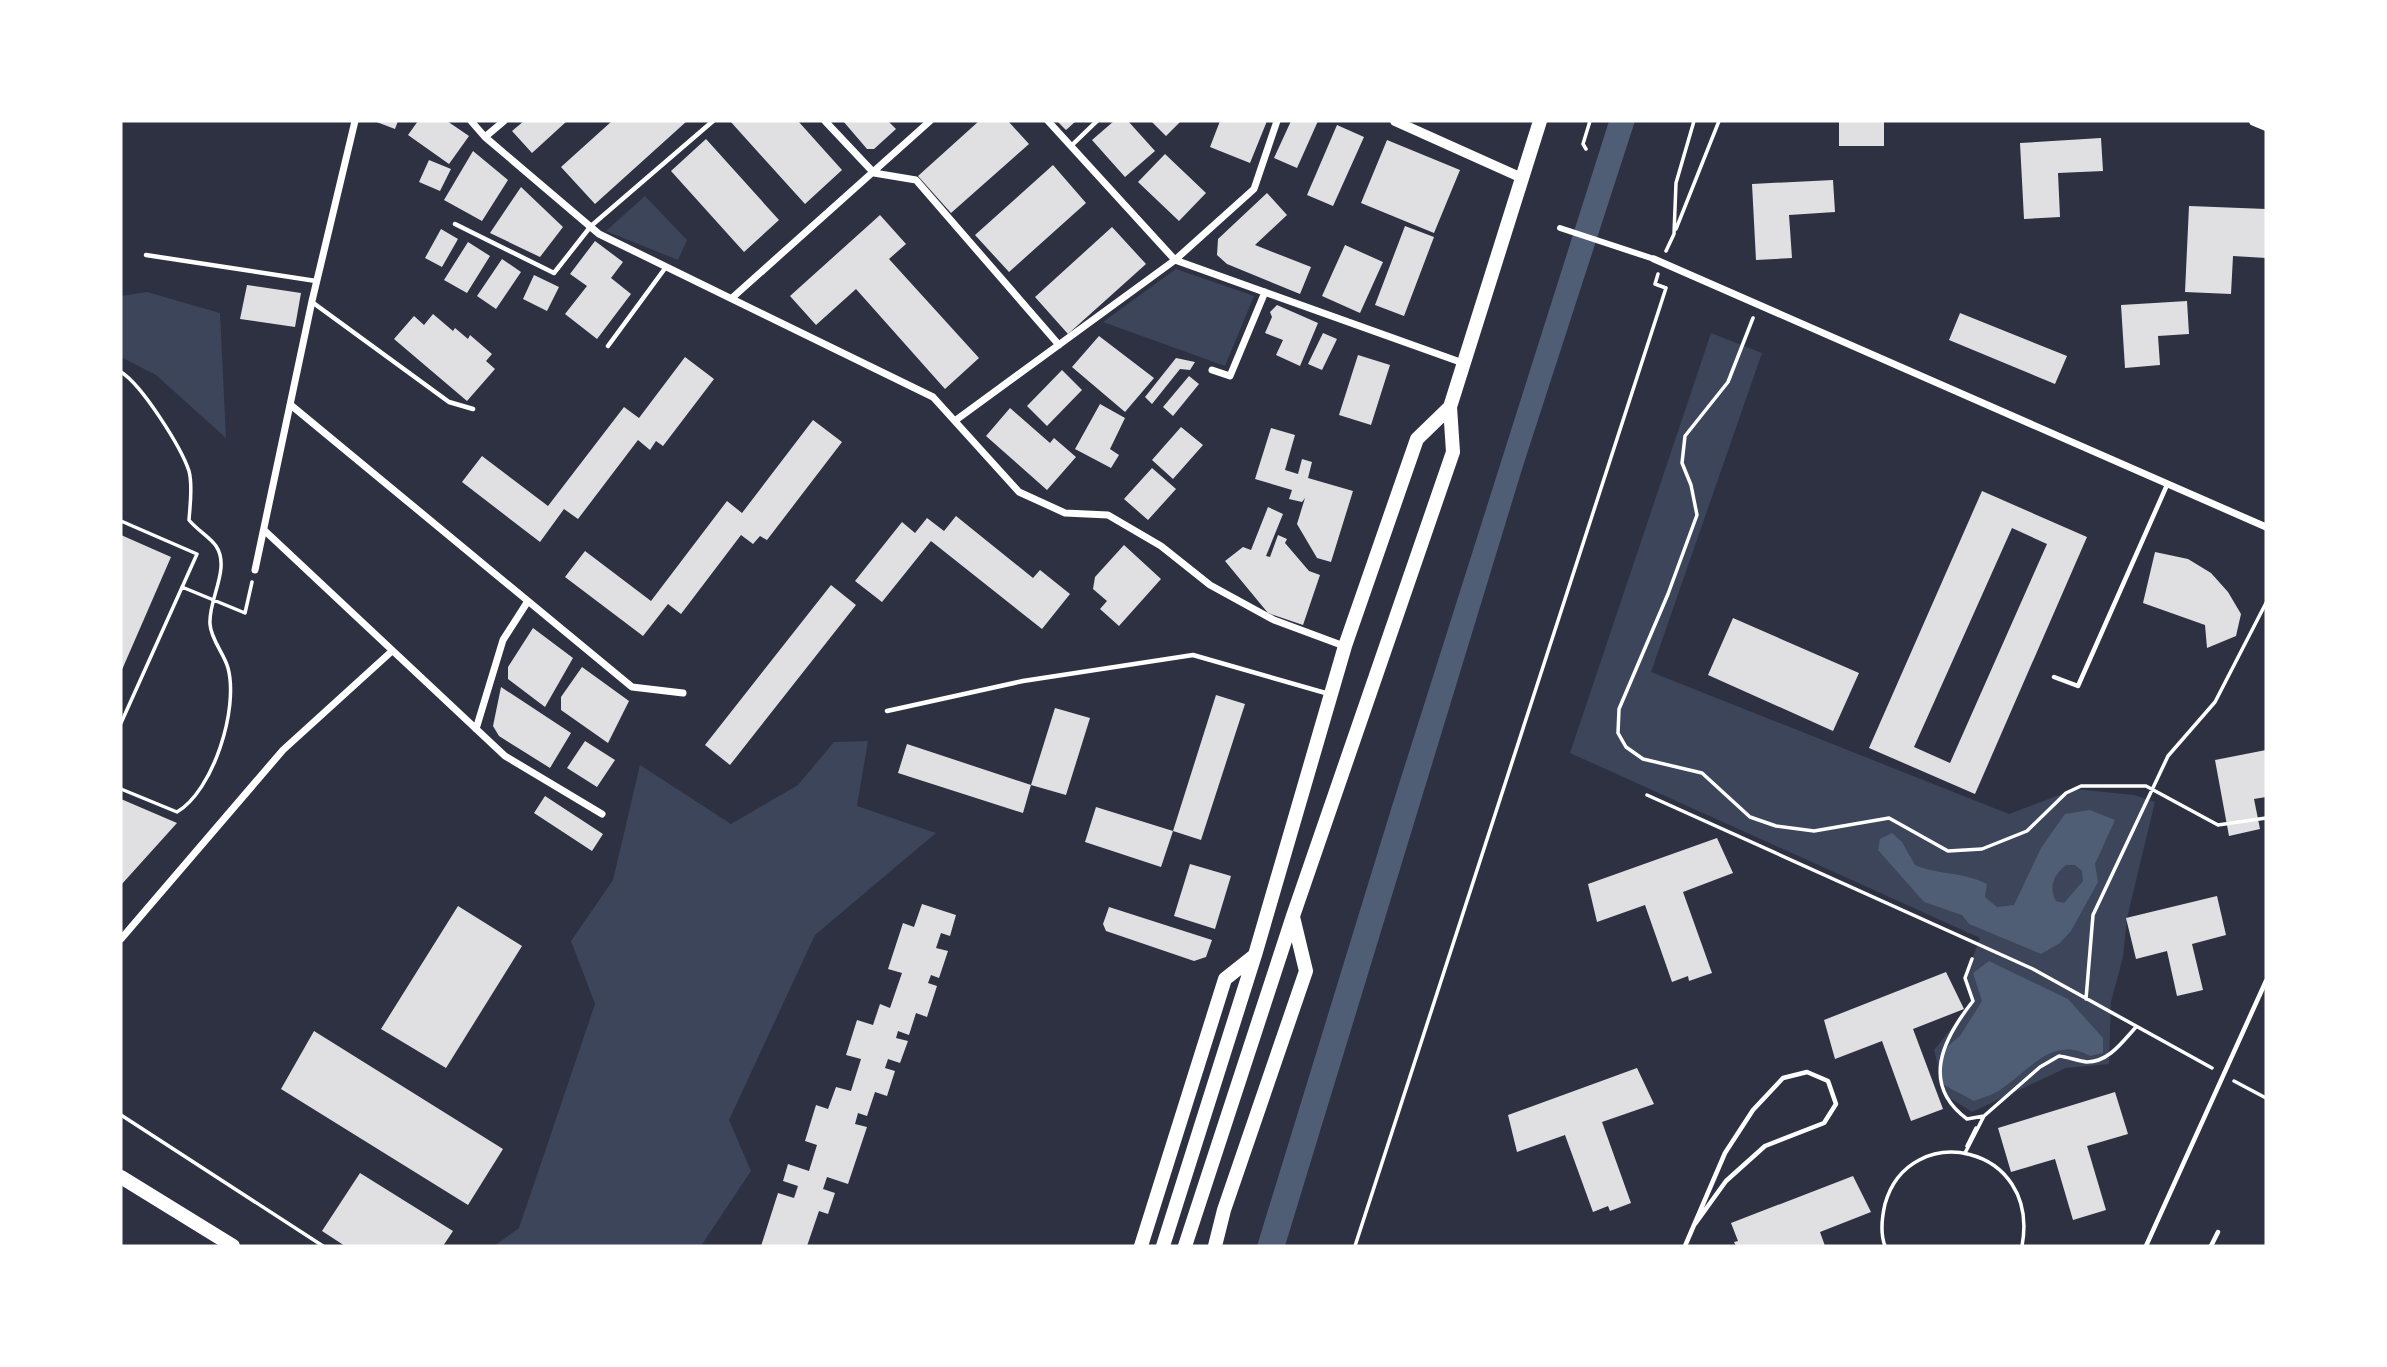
<svg xmlns="http://www.w3.org/2000/svg" width="2387" height="1367" font-family="Arial,sans-serif">
  <style>
    .green { fill: #3c4559 }
    .water { fill: #4f5d75; fill-rule: evenodd }
    .building { fill: #e0e0e3; fill-rule: evenodd }
    .lines { fill: none; stroke-linecap: round; stroke-linejoin: round }
    .path { stroke: #fff; stroke-width: 3.5 }
    .service { stroke: #fff; stroke-width: 4.5 }
    .pedestrian { stroke: #fff; stroke-width: 6 }
    .minor { stroke: #fff; stroke-width: 7 }
    .tertiary { stroke: #fff; stroke-width: 10 }
    .primary { stroke: #fff; stroke-width: 14 }
  </style>
  <rect width="100%" height="100%" fill="#2d3142"/>
  <path class="green" d="M645 196 687 240 678 260 606 231Z
    M1176 269 1254 296 1225 366 1103 322Z
    M147 292 220 313 226 438 156 375 121 357V296Z
    M1711 333 1762 353 1651 672 2009 814 2075 789 2134 795 2155 802 2127 918 2123 957 2111 1002 2109 1064 2066 1068 1972 1112 1945 1095 1934 1050 1973 1001 1965 978 1980 938 1570 753Z
    M868 741 857 806 936 833 815 935 729 1120 751 1171 701 1246H494L519 1228 595 1004 571 941 613 880 640 765 731 824 798 785 834 742Z"/>
  <path class="water" d="M1609 121H1635L1523 466 1285 1246H1257L1392 806Z
    M2090 810 2115 820 2095 864 2098 882 2071 931 2060 943 2041 954 1969 924 1962 915 1924 902 1878 850 1880 839 1892 833 1902 842 1915 865C1938 875 1965 872 1987 884L1985 897 1997 907 2014 905 2041 848 2065 814ZM2066 865H2075L2082 871 2083 881 2064 903 2056 901C2048 886 2054 875 2066 865Z
    M1989 961 2068 999 2103 1038V1053L2090 1056C2054 1036 2032 1067 2004 1087 1996 1094 1984 1097 1974 1101L1942 1084 1941 1052 1960 1036 1982 1001 1973 973Z"/>
  <path class="building" d="M374 121H398L395 129Z
    M418 121H447L469 136 449 164 408 135Z
    M524 121H567L532 153 512 131Z
    M612 121H687L595 204 561 167Z
    M730 121H798L842 170 805 204Z
    M843 121H888L896 129 874 149H867Z
    M979 121H1008L1029 144 951 213 918 176Z
    M1057 121H1076L1066 130Z
    M1114 121H1128L1155 151 1125 177 1092 140Z
    M1151 121H1181L1166 136Z
    M1220 121H1267L1250 163 1210 147Z
    M1291 121H1318L1297 168 1274 158Z
    M1839 121H1884V146H1839Z
    M1337 125 1364 137 1333 206 1307 195Z
    M2101 138 2103 171 2058 173 2060 217 2024 219 2020 143Z
    M706 139 779 220 744 252 671 171Z
    M1387 140 1460 170 1434 233 1361 203Z
    M473 151 508 180 482 221 444 200Z
    M1165 154 1206 193 1179 221 1138 182Z
    M429 160 451 169 440 191 419 182Z
    M1053 165 1086 203 1009 272 975 235Z
    M1833 180 1835 212 1789 215 1792 258 1756 260 1752 184Z
    M521 187 563 227 540 257 490 233Z
    M1267 193 1287 215 1255 245 1311 267 1300 294 1227 264 1217 255 1218 239Z
    M2189 206 2266 209V258L2233 256 2231 294 2185 292Z
    M880 215 906 244 889 259 979 358 945 389 856 289 816 325 790 296Z
    M1405 226 1434 237 1404 316 1375 305Z
    M1112 227 1146 264 1068 334 1035 297Z
    M441 229 458 239 442 267 425 258Z
    M595 241 623 262 611 278 631 294 597 339 565 314 587 286 570 274Z
    M468 242 490 256 467 293 444 280Z
    M1345 245 1383 262 1360 313 1322 296Z
    M502 259 521 272 496 309 477 296Z
    M534 275 559 287 547 311 523 299Z
    M247 285 301 293 295 327 240 319Z
    M2187 301 2189 334 2158 336 2160 365 2125 368 2121 305Z
    M1277 305 1318 323 1300 366 1276 355 1283 340 1265 333 1272 317 1270 312Z
    M1960 313 2067 356 2055 384 1949 340Z
    M433 314 453 331 455 328 468 339 470 335 492 354 486 361 495 369 467 401 394 339 414 316 424 325Z
    M1323 333 1337 339 1322 370 1308 364Z
    M1099 336 1154 378 1125 412 1072 367Z
    M1358 355 1390 365 1371 425 1339 415Z
    M685 357 714 379 663 446 656 441 650 450 638 440 578 519 564 509 540 542 462 482 482 456 548 506 624 407 639 418Z
    M1176 358 1195 362 1190 370 1180 369 1152 404 1145 397Z
    M1062 370 1082 390 1047 426 1027 406Z
    M1189 376 1199 384 1173 416 1163 407Z
    M1100 404 1125 418 1110 449 1119 455 1111 468 1075 449Z
    M1010 408 1050 443 1054 438 1076 457 1047 490 986 436Z
    M813 420 842 442 767 540 760 536 753 544 741 535 681 614 668 604 643 636 565 577 585 551 651 601 727 501 742 513Z
    M1181 427 1203 445 1173 479 1152 460Z
    M1271 428 1295 435 1285 470 1298 474 1302 459 1312 462 1308 478 1353 491 1331 562 1317 558 1297 524 1305 498 1302 502 1289 499 1292 490 1255 479Z
    M1152 468 1176 489 1148 520 1124 499Z
    M1982 491 2087 537 1975 794 1869 748ZM2012 528 2047 544 1950 763 1914 747Z
    M1268 507 1283 514 1266 556 1270 557 1278 535 1287 539 1285 543 1309 571 1320 575 1303 625 1268 613 1225 561 1243 547 1251 550Z
    M956 516 1033 578 1040 570 1070 594 1042 629 931 541 882 602 855 581 902 522 915 533 927 518 944 531Z
    M121 535 171 557 121 672Z
    M1124 545 1161 579 1119 626 1100 609 1107 601 1093 589 1095 577Z
    M2155 552 2188 559 2211 573 2228 592 2241 614 2236 636 2207 648 2205 625 2143 603Z
    M831 585 856 605 730 765 705 745Z
    M1733 618 1859 673 1833 731 1708 675Z
    M533 628 573 658 545 707 508 679V667Z
    M582 667 629 701 608 743 561 710V697Z
    M501 687 571 733 550 768 499 736 493 726Z
    M1216 695 1245 704 1201 840 1173 831Z
    M1055 708 1090 718 1066 795 1031 785 1023 813 898 773 907 744 1031 785Z
    M585 741 615 760 597 787 567 768Z
    M2266 750V797L2254 799 2260 829 2229 836 2215 760Z
    M545 796 603 834 592 851 534 813Z
    M121 799 177 823 121 885Z
    M1096 807 1173 831 1161 867 1085 842Z
    M1717 838 1733 873 1683 892 1712 973 1689 981 1688 976 1672 982 1645 905 1597 922 1588 884Z
    M1190 864 1231 876 1215 929 1174 916Z
    M2217 896 2226 935 2192 944 2203 990 2177 996 2167 951 2136 959 2126 918Z
    M922 904 956 915 950 936 941 933 936 948 948 951 939 978 931 975 928 983 937 986 927 1017 916 1013 909 1035 898 1031 896 1038 908 1041 900 1063 888 1059 885 1068 895 1071 887 1096 875 1092 867 1116 858 1113 855 1124 867 1127 848 1184 827 1177 823 1189 835 1193 828 1214 819 1211 807 1246H761L778 1193 794 1198 798 1186 783 1181 788 1164 809 1171 817 1145 805 1141 816 1105 828 1109 836 1087 851 1091 861 1059 846 1055 857 1020 873 1025 880 1004 890 1008 902 973 888 969 903 923 914 927Z
    M458 906 522 946 446 1068 381 1029Z
    M1109 907 1212 940 1206 957 1194 961 1106 931 1103 924Z
    M1946 972 1964 1009 1913 1029 1943 1109 1911 1121 1882 1041 1835 1059 1824 1020Z
    M314 1031 503 1149 468 1205 281 1089Z
    M1637 1068 1654 1104 1602 1122 1631 1203 1610 1211 1608 1206 1593 1212 1565 1135 1517 1152 1508 1115Z
    M2115 1092 2128 1134 2087 1146 2106 1210 2073 1220 2055 1159 2011 1172 1998 1128Z
    M360 1173 453 1231 443 1246H345L322 1231Z
    M1853 1176 1871 1212 1820 1232 1825 1246H1736L1734 1242 1738 1241 1731 1223Z"/>
  <g class="lines">
    <path class="path" d="M1586 149 1583 144 1590 121
      M1676 229 1719 121
      M1666 251 1674 234 1676 183 1694 121
      M1753 318 1728 382 1685 436 1682 463 1691 485 1697 515 1668 594 1619 709 1618 733 1626 747 1643 759 1702 773 1750 817 1776 826 1814 831 1889 818 1948 851 1982 849 2027 831 2066 793 2081 786H2146L2218 825 2266 818
      M121 372C142 385 181 447 189 471 193 486 190 505 189 520 197 530 210 537 216 546 231 568 208 600 210 624 211 640 224 653 228 668 239 709 213 791 177 812L121 789
      M121 521 197 554 121 723
      M182 587 245 613 252 582
      M1647 795 2033 969 2212 1068
      M2086 999 2093 915 2168 756 2215 702 2266 603
      M2234 1081 2266 1098
      M121 1115 323 1246
      M1984 1116 2040 1067 2059 1056C2068 1057 2078 1061 2087 1062 2109 1062 2123 1041 2136 1027
      M1967 1146 1976 1128
      M1965 1153 1984 1116 1967 1119C1920 1084 1943 1039 1973 1001L1965 978 1972 959
      M1355 1246 1666 288 1655 284 1658 274
      M1885 1246C1880 1233 1882 1217 1885 1204 1909 1118 2041 1144 2022 1246"/>
    <path class="service" d="M1071 146 1097 121
      M455 224 554 273 591 226 713 121
      M146 255 316 281
      M312 302 449 402 473 409
      M608 346 666 267
      M2054 677 2078 686 2167 485
      M887 711 1023 681 1193 655 1329 694
      M1685 1246 1725 1153 1753 1110 1783 1078 1807 1072 1828 1081 1836 1104 1824 1123 1765 1146 1726 1181 1695 1224
      M2146 1246 2266 981
      M2211 1246 2218 1232"/>
    <path class="pedestrian" d="M1560 228 1654 259"/>
    <path class="minor" d="M471 121 485 137 599 234 933 397 1019 492 1065 513 1108 515 1161 546 1210 585 1274 620 1344 646
      M825 121 874 173 916 180 1059 345
      M1048 121 1175 260 1463 363
      M485 137 504 121
      M1654 259 2266 527
      M732 298 930 121
      M1212 370 1230 376 1265 292
      M292 406 632 687 683 693
      M956 420 1175 260 1254 189 1277 121
      M264 530 505 756 602 814
      M255 570 312 301 355 121
      M476 729 503 640 528 601
      M121 939 283 750 392 651"/>
    <path class="tertiary" d="M1395 121 1522 178
      M2254 121 2266 126"/>
    <path class="primary" d="M121 1177 233 1246
      M1141 1246 1225 979 1254 956
      M1163 1246 1255 955 1345 646 1417 439 1450 407
      M1185 1246 1293 916 1453 452 1450 407 1540 121
      M1215 1246 1224 1210 1306 971 1293 917"/>
  </g>
  <rect width="2387" height="1367" fill="none" stroke="#ffffff" stroke-width="245"/>
</svg>
